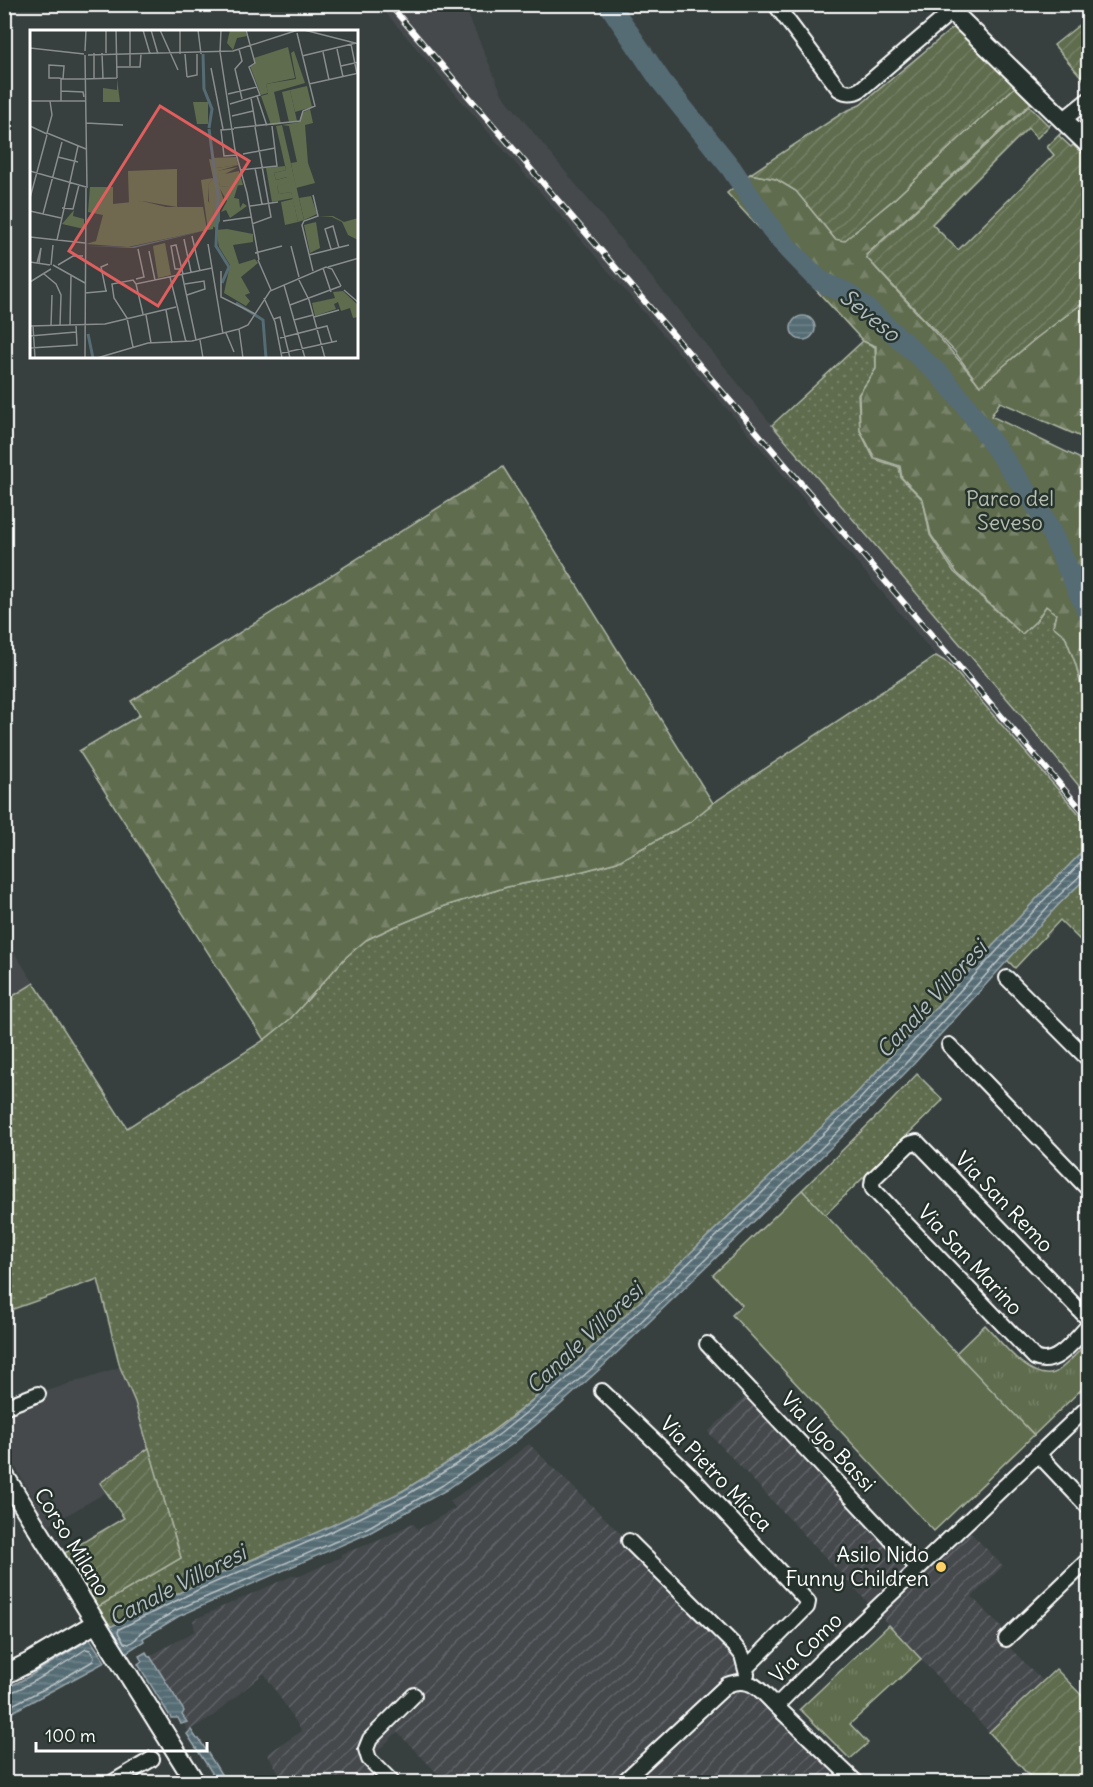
<svg xmlns="http://www.w3.org/2000/svg" width="1093" height="1787" font-family="Delius,sans-serif">
  <style>
    .built { fill: #44494c }
    .industrial { fill: url(#industrial-furrows) }
    .grass { fill: url(#grass-dots); stroke: #afb6a6; stroke-width: 1.5 }
    .forest { fill: url(#forest-firs); stroke: #afb6a6; stroke-width: 1.5 }
    .park { fill: url(#park-tufts); stroke: #afb6a6; stroke-width: 1.5 }
    .garden { fill: url(#garden-furrows); stroke: #afb6a6; stroke-width: 1.5 }
    .pitch { fill: #5f6c4d; stroke: #afb6a6; stroke-width: 1.5 }
    .water { fill: url(#water-rules); stroke: #9aa7ac; stroke-width: 1.5 }
    .lines { fill: none; stroke-linecap: round; stroke-linejoin: round }
    .shore { stroke: #bbc4c7; stroke-width: 1.5 }
    .river { stroke: #566c74; stroke-width: 21 }
    .street-casing { stroke: #fff; stroke-width: 18 }
    .secondary-casing { stroke: #fff; stroke-width: 22 }
    .street { stroke: #26332d; stroke-width: 14 }
    .secondary { stroke: #26332d; stroke-width: 18 }
    .rail-casing { stroke: #fff; stroke-width: 6 }
    .rail { stroke: #26332d; stroke-width: 4; stroke-dasharray: 11; stroke-linecap: butt }
    .poi-dot { fill: #ffd166; stroke: #26332d; stroke-width: 2 }
    .labels { text-anchor: middle; stroke-width: 5; stroke-linejoin: round; paint-order: stroke }
    .park-label { font-size: 21px; fill: #b7bdaf; stroke: #26332d }
    .street-label { font-size: 21px; fill: #fff; stroke: #26332d }
    .poi-label { font-size: 21px; fill: #fff; stroke: #26332d; text-anchor: end }
    .water-label { font-size: 22px; font-style: italic; fill: #b3bdc0; stroke: #26332d }
    .inset-river { fill: none; stroke: #566c74; stroke-width: 3 }
    .inset-road { fill: none; stroke: #888c8c; stroke-width: 1.5 }
    .view { fill: #e05e5e; fill-opacity: 0.15; stroke: #e05e5e; stroke-width: 3 }
    .inset-edge { fill: none; stroke: #fff; stroke-width: 3 }
  </style>
  <defs>
    <pattern id="industrial-furrows" width="10" height="10" patternUnits="userSpaceOnUse" patternTransform="scale(1.5)"><rect width="10" height="10" fill="#44494c"/><path d="M-1 1l2-2M0 10L10 0M9 11l2-2" fill="none" stroke="#606467"/></pattern>
    <pattern id="grass-dots" width="8" height="8" patternUnits="userSpaceOnUse" patternTransform="scale(1.5)"><rect width="8" height="8" fill="#5f6c4d"/><path d="M2 2h.1M6 6h.1" fill="none" stroke="#778268" stroke-width="1.8" stroke-linecap="round"/></pattern>
    <pattern id="forest-firs" width="22" height="20" patternUnits="userSpaceOnUse" patternTransform="scale(1.5)"><rect width="22" height="20" fill="#5f6c4d"/><path d="M5 1l3.5 6h-7zM16 11l3.5 6h-7z" fill="#778268"/></pattern>
    <pattern id="park-tufts" width="24" height="20" patternUnits="userSpaceOnUse" patternTransform="scale(1.5)"><rect width="24" height="20" fill="#5f6c4d"/><path d="M3 7l-1-3M5 7V3M7 7l1-3M15 17l-1-3M17 17v-4M19 17l1-3" fill="none" stroke="#778268"/></pattern>
    <pattern id="garden-furrows" width="10" height="10" patternUnits="userSpaceOnUse" patternTransform="scale(1.5)"><rect width="10" height="10" fill="#5f6c4d"/><path d="M-1 1l2-2M0 10L10 0M9 11l2-2" fill="none" stroke="#778268"/></pattern>
    <pattern id="water-rules" width="6" height="5" patternUnits="userSpaceOnUse" patternTransform="scale(1.5)"><rect width="6" height="5" fill="#566c74"/><path d="M0 2.5h6" fill="none" stroke="#6f8289"/></pattern>
  </defs>
  <rect width="100%" height="100%" fill="#38403f"/>
  <filter id="ink" filterUnits="userSpaceOnUse"><feTurbulence type="fractalNoise" baseFrequency=".0167" numOctaves="2"/><feDisplacementMap in="SourceGraphic" scale="12" xChannelSelector="R" yChannelSelector="G"/><feConvolveMatrix kernelMatrix="1 2 1 2 8 2 1 2 1" color-interpolation-filters="sRGB"/></filter>
  <g filter="url(#ink)">
    <path class="built" d="M379 5H464L502 94 772 425 1021 715 1088 797V824L948 663 936 656 747 432Z
      M4 937 34 983 5 1001H4Z
      M120 1367 135 1402 149 1448 100 1483 105 1493 48 1526 5 1448 4 1407 38 1394Z"/>
    <path class="industrial" d="M749 1393 918 1573 966 1528 1003 1566 972 1597 1006 1632 1000 1638 1043 1681 989 1732 708 1432Z
      M529 1444 623 1536 633 1550 737 1656 742 1687 773 1710 847 1782H446L397 1732 363 1765 380 1782H285L267 1754 302 1731 264 1673 213 1716 188 1731 184 1724 187 1722 182 1715 184 1711 150 1656 195 1631 193 1620 294 1575 300 1576 341 1557V1554L378 1541 413 1523 418 1530 455 1508 450 1501 491 1473Z"/>
    <path class="grass" d="M863 341 875 347 876 369 858 395 860 431 874 459 899 467 901 478 923 500 930 535 954 572 1022 634 1036 621 1046 606 1056 614 1053 626 1065 636 1076 665 1081 685 1088 689V797L1021 715 772 425Z
      M936 656 948 663 1088 824V846L1039 896 854 1096 582 1357C527 1407 469 1452 404 1490 359 1517 308 1536 260 1556 208 1579 158 1603 108 1628L96 1608 181 1558 135 1402 120 1367 98 1279 5 1312V1001L34 983 127 1128 264 1040 290 1019 346 957 366 940 391 928 445 906 507 887 572 874 617 862 690 822 713 803Z
      M1088 876V948L1060 920 1015 968 1007 960 1058 905Z
      M917 1074 943 1100 825 1215 802 1190 881 1112Z"/>
    <path class="forest" d="M1015 87 1031 103 866 255 867 258C905 301 945 341 980 386L1035 339 1088 299V440L1000 402 991 416 1079 458 1088 471V689L1081 685 1076 665 1065 636 1053 626 1056 614 1046 606 1036 621 1022 634 957 573 931 535 923 499 902 478 900 466 875 458 860 430 859 394 876 369V346L863 341 727 193 750 174 776 179 796 191 835 239 877 213 891 202Z
      M503 467 713 803 690 822 617 862 572 874 507 887 445 906 391 928 366 940 346 957 290 1019 264 1040 79 751 140 715 131 701Z"/>
    <path class="park" d="M985 1325C1000 1340 1030 1382 1054 1373 1065 1368 1079 1350 1088 1342V1383L1034 1435 956 1353Z
      M889 1625 921 1659 850 1724 868 1743 850 1759 800 1709Z"/>
    <path class="garden" d="M1088 18V77L1084 80 1054 45Z
      M954 27 1015 87 894 199 844 241 835 239 796 191 776 179 750 174 844 112 860 105Z
      M1029 106 1049 126 1051 124 1037 138 1028 128 932 224 958 250 1054 155 1047 147 1061 133 1059 136 1071 147 1073 145 1088 159V299L1035 339 980 386 955 352 867 258V255Z
      M149 1448 181 1558 96 1608 63 1554 124 1518 100 1483Z
      M1056 1669 1088 1702V1782H1035L989 1732Z"/>
    <path class="pitch" d="M802 1190 1034 1435 934 1531 732 1315 742 1305 713 1275Z"/>
    <path class="water" d="M791 328a12 12 0 1 1 24 0a12 12 0 1 1-24 0Z
      M1088 846V876L1058 905 910 1068 848 1131 601 1368 559 1406 511 1445 446 1490 369 1533 179 1616 143 1638 144 1641 124 1654 108 1628 199 1583 322 1530 403 1491 463 1453 498 1429 550 1386 582 1357 854 1096 1039 896Z
      M90 1639 105 1662 5 1716V1689L28 1677Z
      M146 1652 149 1657 150 1656 184 1711 182 1715 187 1722 181 1724 178 1718H171L138 1664 142 1661 139 1656Z
      M191 1730 197 1739H199L226 1782H218L187 1734Z"/>
    <g class="lines">
      <path class="shore" d="M1088 855 1043 901 859 1100 586 1361 554 1390 501 1433 466 1458 405 1496 324 1535 202 1588 119 1629 118 1632 124 1643 129 1644 136 1639 140 1633 176 1610 367 1528 443 1485 507 1440 555 1401 597 1364 843 1127 905 1064 1054 900 1082 874 1088 872
        M4 1694C21 1692 70 1660 86 1649L90 1650 94 1657 93 1661 52 1685 4 1709"/>
      <path class="river" d="M609 4 661 81 731 168 771 228 786 246 819 280 828 285 847 293 867 309 942 377 964 403 1034 502 1051 532 1088 612"/>
      <defs>
        <path id="street" d="M775 4 839 89C847 94 853 94 861 89L951 12
          M1063 120 1088 100
          M1007 978 1088 1059
          M949 1045 1088 1189
          M1088 1319 917 1142 909 1144 873 1179 872 1185 873 1189 1035 1358C1056 1368 1075 1339 1088 1326
          M707 1344 918 1568
          M602 1391 690 1475 808 1602 807 1607 746 1668
          M4 1407 38 1394
          M1038 1454 1088 1507
          M629 1541 734 1645 742 1655 747 1674
          M1006 1639 1088 1560
          M776 1706 856 1782
          M113 1782 152 1759
          M392 1782 369 1759 366 1749 370 1739 414 1695
          M623 1782 727 1685C751 1675 761 1691 776 1706L827 1655 1088 1407"/>
        <path id="secondary" d="M944 4 1088 144
          M4 1475 195 1782
          M4 1675 30 1662 96 1623"/>
      </defs>
      <use href="#street" class="street-casing"/>
      <use href="#secondary" class="secondary-casing"/>
      <use href="#street" class="street"/>
      <use href="#secondary" class="secondary"/>
      <defs>
        <path id="rail" d="M389 4 1088 817"/>
      </defs>
      <use href="#rail" class="rail-casing"/>
      <use href="#rail" class="rail"/>
    </g>
  </g>
  <circle class="poi-dot" cx="941" cy="1567" r="6"/>
  <g class="labels">
    <g class="park-label">
      <text x="1010" y="506">Parco del<tspan x="1010" dy="24">Seveso</tspan></text>
    </g>
    <g class="street-label">
      <text transform="translate(1004 1202) rotate(46)" y="7">Via San Remo</text>
      <text transform="translate(970 1260) rotate(47)" y="7">Via San Marino</text>
      <text transform="translate(828 1442) rotate(47)" y="7">Via Ugo Bassi</text>
      <text transform="translate(716 1474) rotate(46)" y="7">Via Pietro Micca</text>
      <text transform="translate(72 1542) rotate(58)" y="7">Corso Milano</text>
      <text transform="translate(806 1648) rotate(-44)" y="7">Via Como</text>
    </g>
    <g class="poi-label">
      <text x="929" y="1562">Asilo Nido<tspan x="929" dy="24">Funny Children</tspan></text>
    </g>
    <g class="water-label">
      <text transform="translate(870 315) rotate(39)" y="8">Seveso</text>
      <text transform="translate(931 999) rotate(-47)" y="8">Canale Villoresi</text>
      <text transform="translate(584 1338) rotate(-43)" y="8">Canale Villoresi</text>
      <text transform="translate(177 1585) rotate(-27)" y="8">Canale Villoresi</text>
    </g>
  </g>
  <g transform="translate(30 30)">
    <rect width="328" height="328" fill="#38403f"/>
    <path d="M264 21 275 53 244 62 251 94 241 95 231 66 238 64 236 54 266 49 261 23ZM87 49 90 72H73V58L87 60ZM252 95 274 190 268 192 261 162 249 164 247 156 257 147 246 150 244 143 256 140 246 96ZM183 148 178 155V171L184 179 183 199 178 200 171 150ZM60 157H83V174L112 171 136 177H173L177 200 98 217 56 214 66 211 73 185 58 182ZM44 180 43 186 54 189V199L32 194ZM286 192 290 218 280 223 274 195Z" fill="#5f6c4d"/>
    <path d="M260 60 267 91 259 92 252 62ZM280 79 283 93 275 95 278 133 285 153 266 158 261 133 267 132 259 96 252 95 269 92 272 83ZM179 129 184 130 186 138 208 135 188 141 190 157 208 155 204 168 209 169 210 178 213 173 217 176 200 188 196 180 191 182 197 171 190 159 194 171 190 178V191L186 198 182 196 184 179H181L179 171 178 155 183 148ZM255 136 256 140 244 143 246 150 258 147 259 153 247 156 249 164 261 162 263 168 242 172 236 138ZM147 139V177L112 171 99 174 98 141ZM281 166 287 184 274 190 269 168ZM263 169 268 192 255 195 251 172ZM303 186 314 192 328 188V210L318 205 312 192 302 187H289Z" fill="#5f6c4d"/>
    <path d="M200 0H215L217 6 207 8 203 20 197 13ZM258 17 265 48 236 54 238 63 231 65 220 36 224 35V28ZM163 72H178V94H167ZM197 199 223 204V212L203 215 209 234 225 229 228 233 211 247 220 263 215 265 220 271 216 276 194 263 200 235 189 217 186 200ZM313 261 328 275V287L323 288 320 278 311 281 308 272 304 274 306 279 285 286 282 273 305 268 303 262Z" fill="#5f6c4d"/>
    <path d="M206 127 208 135 186 138 182 128ZM208 137 195 144 209 141 213 155 190 157 187 141Z" fill="#5f6c4d"/>
    <path d="M277 56 282 77 265 82 260 60ZM135 213 141 245 128 248 123 216Z" fill="#5f6c4d"/>
    <path d="M177 200 104 218 56 216 101 217Z" fill="#566c74"/>
    <path class="inset-river" d="M173 24 174 59 182 79 179 98M179 99 188 167 186 216 199 237 192 253M206 273 233 290 236 328M58 304 63 328"/>
    <path class="inset-road" d="M76 0V23M86 0 87 48M113 0 120 24M121 0 128 24M130 0 148 40M150 0V24M168 0 171 24M191 0 190 22 205 120 217 163 229 230M274 0 329 14M321 14 327 44M0 18 54 24M209 19 212 31 205 39 212 69M307 19 313 47M55 21 56 0M293 22 299 50M72 23 73 49M155 24 157 47M55 25 57 158M58 25 203 21 268 0M272 26 326 13M100 36V0M311 36 329 32M86 37H110L111 24M181 38 193 99M157 47 167 45V24M33 49 34 36 19 35V48H29L33 49H54L87 48M64 49V23M279 54 329 43M31 61 53 62 54 67M198 64 227 57M227 66 237 96M221 68 226 97M0 71H56M31 71V48M200 74 230 65 219 37 225 33 216 0M202 86 223 81M56 93 93 95M0 96 17 104M204 98 270 91 273 81 285 76 267 3M204 99 191 100 194 126 207 125M17 103 56 119M17 103 22 85 20 71M213 124 245 118M28 127 48 132M225 138 232 174M210 140 247 136 242 96M0 141 56 157M0 168 17 105M220 176 248 172M32 178 43 179 49 155M0 181 31 188M13 184 32 112M193 191 221 187M222 194 241 187 225 97M162 206 170 241M0 207 55 213M154 209 161 242M27 210 48 116M178 214 193 304M261 216 269 247M301 219 295 199 303 196 309 218M119 221 125 250M225 223 252 216M279 225 319 215M228 230 241 260M0 232 20 235M7 233 11 218 9 233M21 235 23 215M23 235 55 253M28 235 43 226H53M298 237 329 228M293 238 301 262M151 239H145L141 216 146 215 153 244M191 241V267L225 284M283 241 272 195 274 191 288 186 283 165M14 244 26 254 31 265 30 296M152 244 166 310M140 247 156 312M268 248 279 270 295 328M106 249 114 247 108 219M0 252 21 239M106 254 113 284M155 254 174 251 175 259 157 265M254 255 264 290M314 260 329 273M76 261 71 237 78 234M55 263 77 261M234 268 245 292 252 328M260 275 311 256M136 280 142 313M116 285 121 313M284 287 309 280M244 289 250 287 260 328M40 295 41 245M0 296 75 294 146 277M3 296 5 328M21 296 22 265M209 299 213 328M196 303 204 322M0 306 46 302M250 308 297 296 302 312M170 310 173 328M103 317 97 288 84 268 82 254 103 250 106 254 182 238M0 318 47 315 46 295M252 323 307 311M55 328 56 158M67 328 118 313 162 311 209 299 218 295 240 261 296 237 302 239 311 256M275 328 264 290 283 285"/>
    <path class="view" d="M130 76 219 131 128 276 39 221Z"/>
    <rect width="328" height="328" class="inset-edge"/>
  </g>
  <rect width="1093" height="1787" fill="none" stroke="#26332d" stroke-width="24"/>
  <rect x="12" y="12" width="1069" height="1763" fill="none" stroke="#fff" stroke-width="2" filter="url(#ink)"/>
  <path d="M36 1742v9h171v-9" fill="none" stroke="#ffffff" stroke-width="3"/>
  <text x="45" y="1742" font-size="18" fill="#ffffff" stroke="#26332d" stroke-width="4.5" paint-order="stroke">100 m</text>
</svg>
